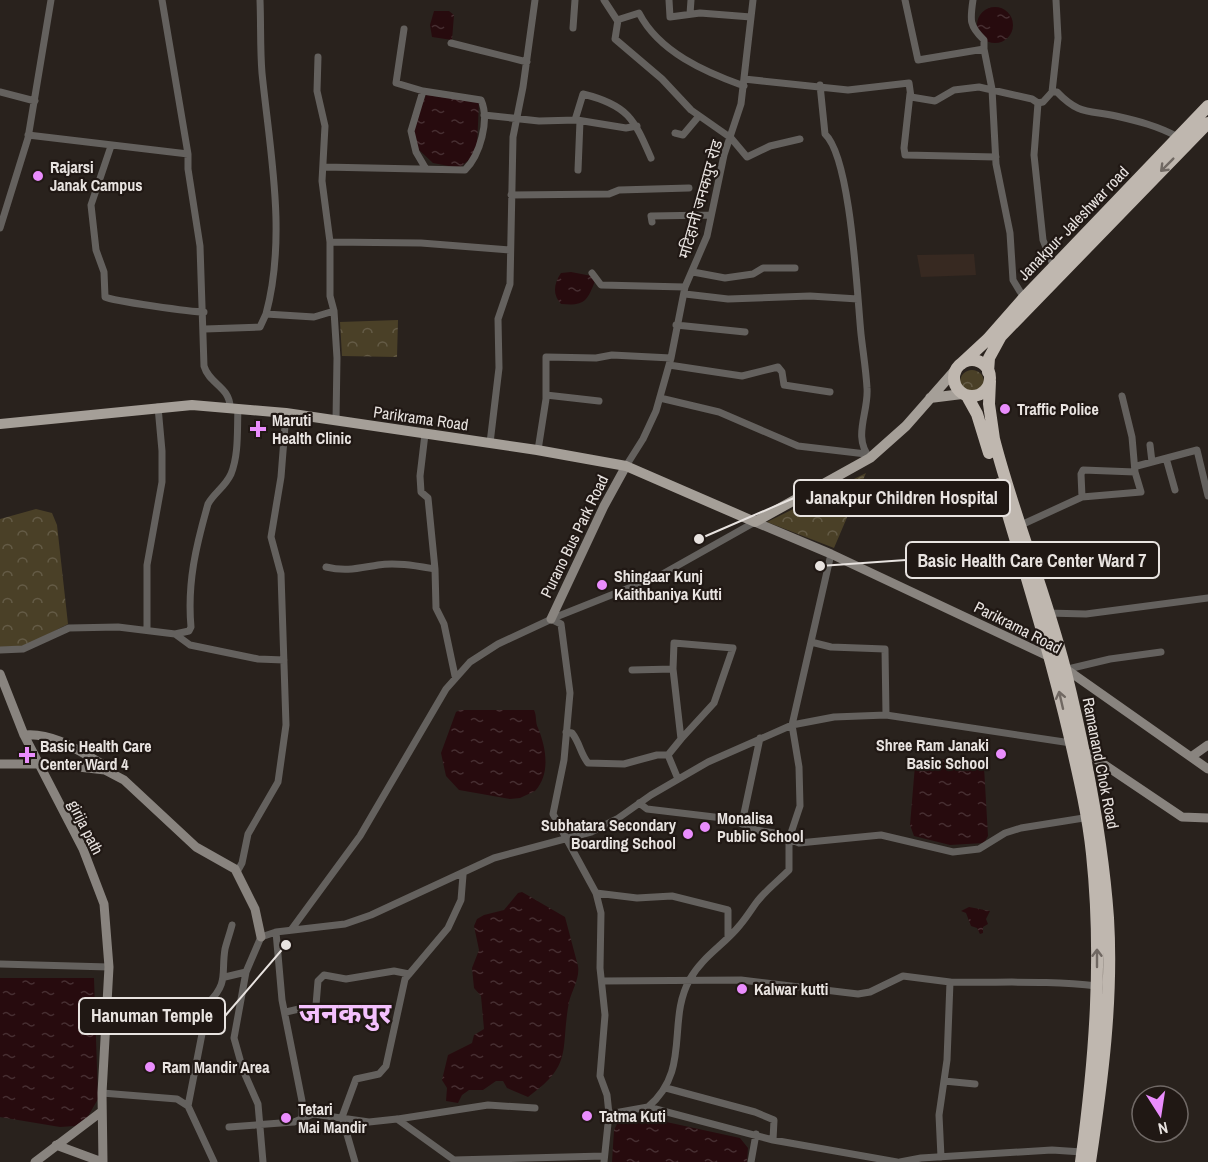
<svg xmlns="http://www.w3.org/2000/svg" width="1208" height="1162" font-family="'Archivo Narrow','Noto Sans Devanagari',sans-serif">
  <style>
    .built { fill: #372921 }
    .park { fill: url(#park-crowns) }
    .water { fill: url(#water-ripples) }
    .lines { fill: none; stroke-linecap: round; stroke-linejoin: round }
    .street { stroke: #64615e; stroke-width: 7 }
    .secondary { stroke: #89847f; stroke-width: 9 }
    .primary { stroke: #a59f98; stroke-width: 10 }
    .highway { stroke: #bfb7af; stroke-width: 12 }
    .oneway { stroke: #706862 }
    .poi-dot { fill: #ea8dfd; stroke: #201814; stroke-width: 2 }
    .labels { text-anchor: middle; stroke-width: 4.5; stroke-linejoin: round; paint-order: stroke }
    .poi-label { font-size: 16px; font-weight: bold; fill: #e8e3e0; stroke: #201814; text-anchor: start }
    .street-label { font-size: 16px; fill: #e8e3e0; stroke: #201814 }
    .town-label { font-size: 28px; font-weight: bold; fill: #f4c0fe; stroke: #201814 }
    .leader { fill: none; stroke: #e8e3e0; stroke-width: 2 }
    .callout-dot { fill: #e8e3e0; stroke: #201814; stroke-width: 2 }
    .callout { fill: #201814; stroke: #e8e3e0; stroke-width: 2 }
    .callout-label { font-size: 18px; text-anchor: middle; font-weight: bold; fill: #e8e3e0 }
  </style>
  <defs>
    <pattern id="park-crowns" width="20" height="18" patternUnits="userSpaceOnUse" patternTransform="scale(1.5)"><rect width="20" height="18" fill="#4a4027"/><path d="M2 6a3 3 0 1 1 6 0M12 15a3 3 0 1 1 6 0" fill="none" stroke="#645b46"/></pattern>
    <pattern id="water-ripples" width="26" height="14" patternUnits="userSpaceOnUse" patternTransform="scale(1.5)"><rect width="26" height="14" fill="#270b0e"/><path d="M2 4q2-2 4 0t4 0M15 11q2-2 4 0t4 0" fill="none" stroke="#462e31"/></pattern>
  </defs>
  <rect width="100%" height="100%" fill="#29221d"/>
  <path class="built" d="M974 254 976 275 921 277 917 255Z"/>
  <path class="park" d="M398 320 397 357 342 356 340 322Z
    M960 382a12 12 0 1 1 24 0a12 12 0 1 1-24 0Z
    M866 473 834 548 767 522Z
    M36 509 52 513 57 525 68 624 25 646 0 647V519Z"/>
  <path class="water" d="M977 25a18 18 0 1 1 36 0a18 18 0 1 1-36 0Z
    M434 11H449L454 15 452 40 432 37 430 25Z
    M426 95 479 102 477 146 470 159 459 168 433 163 419 150 412 130Z
    M571 272 592 276 595 281C587 302 584 306 561 304 552 295 554 283 561 273Z
    M460 710H534C537 716 535 722 538 728 546 747 551 774 535 791L520 798 510 799 459 790 446 776 441 753 456 712Z
    M945 759 981 764 984 767 988 836 984 843 950 845 914 836 910 825 915 765 920 762Z
    M522 892 565 917 578 966C580 978 572 990 569 1002 560 1051 574 1064 528 1097L507 1088 503 1081H496L483 1090H469L462 1095 458 1103 446 1101 447 1088 442 1080 448 1055 472 1043 474 1035 484 1029 481 996 474 988 472 968 479 950 474 926 477 919 484 915 504 910 518 893Z
    M969 907 990 911 986 919 988 924 983 927V933L980 934 977 928 971 926 966 913 961 911Z
    M0 978H94L98 1099 87 1118 75 1126 60 1127 0 1117Z
    M648 1118 740 1138 748 1148 747 1162H612L614 1130 617 1124Z"/>
  <g class="lines">
    <path class="street" d="M260 0C261 24 260 49 262 73 270 152 287 236 266 314
      M604 0 617 20 639 13C659 52 705 72 744 86
      M669 0 670 17 700 13 751 17
      M905 0 918 60 984 49 992 89 996 164 1010 233 1013 280 1024 298
      M973 0C970 20 969 26 984 40V49
      M690 14 691 0
      M618 20 615 39 662 79 691 110 731 138 747 157 770 146 800 139
      M573 28 575 0
      M404 29 396 83 423 91
      M451 43 527 62
      M318 57 317 91 325 126 322 181 330 242V296L334 311 337 358 336 420
      M744 79 848 90 909 83 911 97 935 101 954 90 979 87 1032 99 1038 103 1043 102 1052 92H1057C1079 115 1088 110 1116 116 1138 121 1158 126 1178 137
      M820 85 825 134C851 158 857 294 861 334 863 352 866 370 867 388 869 412 852 437 870 458
      M0 92 35 101
      M1052 92 1058 38 1056 0
      M910 94 904 148 905 155 996 157
      M1038 103 1034 155 1043 240 1054 267
      M484 115 539 121 577 120 626 128 637 126
      M575 120 583 94C628 105 634 119 651 158
      M675 133 683 135 699 116
      M28 135 188 154 162 0
      M111 146 91 205 96 250 104 272 105 297C113 301 192 312 204 312
      M188 154V169L200 246 204 366C209 384 230 387 230 407
      M324 167 465 170C480 155 490 120 481 100L423 91 411 131 416 152 426 169
      M578 170 580 121
      M511 195 609 194 619 190 689 188
      M652 222 651 216 711 215
      M0 228 28 138 51 0
      M330 242 421 243 510 250
      M693 272 725 278 753 274 763 268H795
      M592 273 601 285 685 287
      M685 294 728 299 810 296 858 299
      M676 325 745 332
      M205 329 260 327 266 314 314 317 334 311
      M669 365 742 376 778 367 782 372 784 385 830 392
      M546 395 599 401
      M660 398 719 412 798 446 866 454
      M490 443 499 368 498 319 510 284 513 137 523 87 535 0
      M1150 445 1152 462
      M538 450 546 399V357L596 358 612 355 671 358
      M1166 458 1175 490
      M626 466 643 439 656 411 671 358 685 287 707 236 724 155 741 104 753 0
      M1137 466 1197 450 1208 496
      M1082 497 1081 474 1083 470 1135 472
      M1021 525 1082 497 1141 492 1135 472 1132 437 1122 396
      M326 567C346 572 359 568 378 565 396 562 417 566 435 569L428 498 421 492 420 476 425 434
      M435 569 436 608 444 624 455 676
      M1047 613 1086 614 1208 598
      M551 619 561 624 570 693 564 760 553 814 596 893 601 913 600 968 605 1015 600 1076 607 1095 609 1114 604 1162
      M147 630V565L162 482V451L158 407
      M175 634 189 631 191 627C187 583 196 546 208 504 214 493 225 487 231 474 239 454 237 430 238 408
      M811 642 831 647 885 649 886 715
      M0 650 23 649 69 628 118 627 175 634 190 645 258 659 284 660
      M673 669 674 643 733 648 714 703 681 739
      M1068 669 1110 659 1161 652
      M632 670 673 669 681 739 668 755 678 779
      M566 732 572 733C580 743 580 753 588 763L624 764 657 755H668
      M639 803 647 809 731 819 756 830 775 833 799 843 881 835 953 852 979 849 1005 833 1021 828 1090 817
      M742 823 760 738
      M237 872 242 863 248 834 278 782 286 725 281 574 271 537 281 477 286 413
      M596 893 637 898 672 896 728 910V937
      M291 930 360 836 446 689 470 662 498 644 556 617 659 576 755 522
      M276 932 282 1000 302 1101V1118
      M0 964 109 967
      M225 977 246 972
      M603 981 741 980 858 994 870 992 903 976 950 982 947 1060 939 1115 941 1157
      M950 982C1000 983 1048 980 1097 986
      M107 1003 156 1009 208 1003
      M286 1012 316 1005 318 981 324 975 346 979 394 971 409 974
      M944 1081 975 1084
      M666 1088 755 1112 774 1120 773 1140
      M102 1093 177 1099 188 1106 214 1162
      M188 1106 208 1003C229 983 221 973 225 949 227 941 230 933 232 925
      M648 1107C692 1070 666 1021 690 979 702 957 725 944 740 925 746 918 751 910 756 903 765 891 778 881 789 870V839L800 806 799 767 792 725 831 554
      M609 1114 648 1107 773 1140 897 1162
      M398 1119 488 1105 535 1108
      M229 1127 294 1122 313 1114 369 1122 397 1119 454 1160 604 1156
      M263 1162 258 1104 243 1070 234 1038 246 972 261 937 276 932 345 924 371 915 494 858 591 832 617 819 651 795 708 762 792 725 834 717 886 715 1071 743
      M355 1162 342 1117 356 1079 379 1074 386 1066 405 979 448 928 461 900 463 875
      M751 1162 756 1134
      M900 1162 921 1158 1052 1150 1082 1152"/>
    <path class="secondary" d="M755 522 831 554 1052 658
      M551 619 604 506 626 466
      M1063 667 1208 769
      M0 674 24 735 83 849 104 904 109 967 102 1093 103 1162
      M24 735C52 732 78 750 102 764L105 770
      M1084 751 1182 817 1208 818
      M1191 757 1208 745
      M0 764H52L105 770 124 780 196 847 235 869 255 909 261 937
      M56 1145 102 1162
      M35 1162 101 1112"/>
    <path class="primary" d="M930 398 962 394
      M0 424 192 405 286 413 537 450 626 466 755 522 870 458 906 426 957 368"/>
    <path class="highway" d="M954 378a18 18 0 1 1 36 0a18 18 0 1 1-36 0Z
      M961 364 988 339 1024 298 1208 106
      M988 372 989 358 1001 336 1208 123
      M990 381 989 404 994 439C1014 517 1045 591 1065 669 1085 750 1102 834 1108 918 1113 999 1102 1082 1090 1162
      M967 396 977 414 989 453
      M999 484C1024 569 1050 652 1070 738 1079 777 1088 815 1092 854 1103 958 1095 1059 1081 1162"/>
  </g>
  <defs><path id="oneway-shaft" d="M-6 0H5M1.5-3L5.5 0L1.5 3" fill="none" stroke-width="1.6" stroke-linecap="round" stroke-linejoin="round" transform="scale(1.5)"/></defs>
  <g class="oneway">
    <use href="#oneway-shaft" transform="translate(1167 165) rotate(135)"/>
    <use href="#oneway-shaft" transform="translate(1061 700) rotate(-103)"/>
    <use href="#oneway-shaft" transform="translate(1097 958) rotate(-90)"/>
  </g>
  <g class="poi-dot">
    <circle cx="38" cy="176" r="6"/>
    <circle cx="1005" cy="409" r="6"/>
    <path d="M255 420h6v6h6v6h-6v6h-6v-6h-6v-6h6z"/>
    <circle cx="602" cy="585" r="6"/>
    <circle cx="1001" cy="754" r="6"/>
    <path d="M24 746h6v6h6v6h-6v6h-6v-6h-6v-6h6z"/>
    <circle cx="705" cy="827" r="6"/>
    <circle cx="688" cy="834" r="6"/>
    <circle cx="742" cy="989" r="6"/>
    <circle cx="150" cy="1067" r="6"/>
    <circle cx="587" cy="1116" r="6"/>
    <circle cx="286" cy="1118" r="6"/>
  </g>
  <g class="labels">
    <g class="poi-label">
      <text x="50" y="173">Rajarsi<tspan x="50" dy="18">Janak Campus</tspan></text>
      <text x="1017" y="415">Traffic Police</text>
      <text x="272" y="426">Maruti<tspan x="272" dy="18">Health Clinic</tspan></text>
      <text x="614" y="582">Shingaar Kunj<tspan x="614" dy="18">Kaithbaniya Kutti</tspan></text>
      <text x="989" y="751" text-anchor="end">Shree Ram Janaki<tspan x="989" dy="18">Basic School</tspan></text>
      <text x="40" y="752">Basic Health Care<tspan x="40" dy="18">Center Ward 4</tspan></text>
      <text x="717" y="824">Monalisa<tspan x="717" dy="18">Public School</tspan></text>
      <text x="676" y="831" text-anchor="end">Subhatara Secondary<tspan x="676" dy="18">Boarding School</tspan></text>
      <text x="754" y="995">Kalwar kutti</text>
      <text x="162" y="1073">Ram Mandir Area</text>
      <text x="298" y="1115">Tetari<tspan x="298" dy="18">Mai Mandir</tspan></text>
      <text x="599" y="1122">Tatma Kuti</text>
    </g>
    <g class="street-label">
      <text transform="translate(700 199) rotate(-74)" y="6">मटिहानी जनकपुर रोड</text>
      <text transform="translate(1073 223) rotate(-46)" y="6">Janakpur- Jaleshwar road</text>
      <text transform="translate(421 418) rotate(8)" y="6">Parikrama Road</text>
      <text transform="translate(574 536) rotate(-64)" y="6">Purano Bus Park Road</text>
      <text transform="translate(1018 627) rotate(27)" y="6">Parikrama Road</text>
      <text transform="translate(1101 763) rotate(79)" y="6">Ramanand Chok Road</text>
      <text transform="translate(86 827) rotate(63)" y="6">girija path</text>
    </g>
    <g class="town-label">
      <text x="345" y="1023">जनकपुर</text>
    </g>
  </g>
  <path class="leader" d="M699 539L794 498M820 566L906 560M286 945L225 1016"/>
  <g class="callout-dot">
    <circle cx="699" cy="539" r="6"/>
    <circle cx="820" cy="566" r="6"/>
    <circle cx="286" cy="945" r="6"/>
  </g>
  <g class="callout">
    <rect x="794" y="480" width="216" height="36" rx="6"/>
    <rect x="906" y="542" width="253" height="36" rx="6"/>
    <rect x="79" y="998" width="146" height="36" rx="6"/>
  </g>
  <g class="callout-label">
    <text x="902" y="504">Janakpur Children Hospital</text>
    <text x="1032" y="567">Basic Health Care Center Ward 7</text>
    <text x="152" y="1022">Hanuman Temple</text>
  </g>
  <g transform="translate(1160 1114) rotate(168)"><circle r="28" fill="#201814" stroke="#706966" stroke-width="1.5"/>
  <path d="M0-4.5L10 22L0 15L-10 22Z" fill="#ea8dfd"/>
  <text y="-9" font-size="16" font-weight="bold" text-anchor="middle" fill="#e8e3e0">N</text>
  </g>
</svg>
